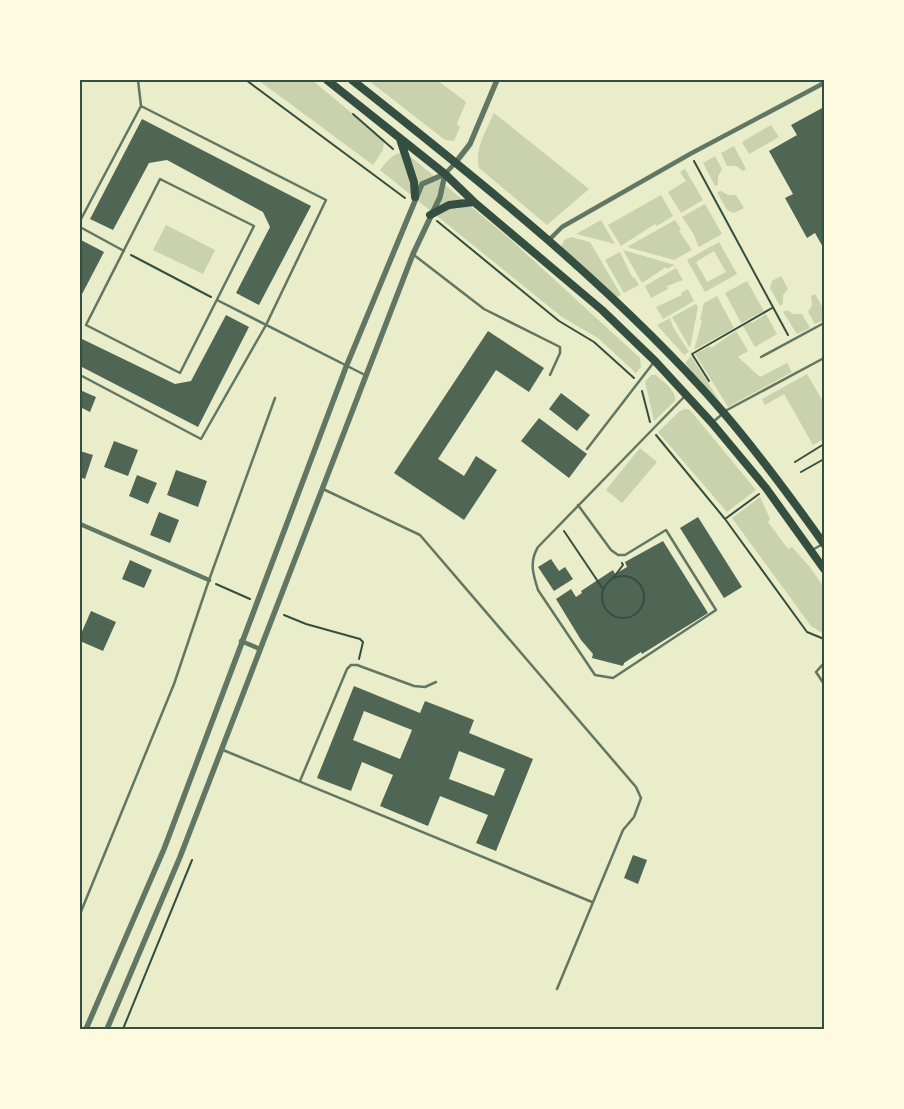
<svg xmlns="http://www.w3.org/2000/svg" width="904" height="1109" font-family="Lato,sans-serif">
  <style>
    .green { fill: #cad2ad; fill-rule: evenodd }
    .building { fill: #4f6655; fill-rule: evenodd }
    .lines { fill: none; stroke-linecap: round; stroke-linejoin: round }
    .path { stroke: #344e41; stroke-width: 2 }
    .service { stroke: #617663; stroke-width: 2.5 }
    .minor { stroke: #617663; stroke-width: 4.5 }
    .tertiary { stroke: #617663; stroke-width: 5.5 }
    .primary { stroke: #344e41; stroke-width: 8 }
    .neatline { fill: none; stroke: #344e41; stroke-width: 2 }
  </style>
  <rect width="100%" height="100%" fill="#e9edc9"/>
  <path class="green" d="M258 80H312L384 140 383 150 373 165Z
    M368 80H437L466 102 457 124 460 127 454 141 445 140Z
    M494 113 589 189 547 225 479 168C474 149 487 129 494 113Z
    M771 125 779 137 749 154 742 142Z
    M734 146 746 169 743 171 736 166H727L721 153Z
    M405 152 509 238 640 358 641 367 636 373 598 338 562 317 380 170C388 160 393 153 405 152Z
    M715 156 722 169 718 177V185L715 186 703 163Z
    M685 169 703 200 681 213 668 192 686 181 680 172Z
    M721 191 728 195H736L744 208 734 213 727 210 717 192Z
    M661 195 673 216 657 226 655 224 621 246 608 225Z
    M705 204 722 234 699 247 693 233 682 217Z
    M601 220 615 244 576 234Z
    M675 220 681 229 679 231 692 250 674 260 627 247Z
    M166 225 215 250 203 274 153 250Z
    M571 237 590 242 621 295 615 298 561 248 564 240Z
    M719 242 737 274 705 292 687 260ZM714 251 726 272 707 282 696 262Z
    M623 250 675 265 667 269 666 267 642 283Z
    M620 252 632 277H634L639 285 624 293 605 260Z
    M676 268 683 280 667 286 668 289 651 298 645 286Z
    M781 276 788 289 783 295V304L780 306 770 288 772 281Z
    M747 281 764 311 741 323 725 293Z
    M688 289 694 301 663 319 656 307 682 295 681 293Z
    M815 294 824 310V320L815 324 808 312 812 305 811 296Z
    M717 296 734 328 694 350 702 321 700 320 704 303Z
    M696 304 698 307 690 348 672 317Z
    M787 310 793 314H802L810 328 797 334 783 312Z
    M766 314 777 334 755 347 743 326 751 322 752 323Z
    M670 318 673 327 689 352 684 355 657 325Z
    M736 331 748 351 738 357 760 377 787 363 792 372 728 407 695 354 710 346 711 348Z
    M691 356 724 408H722L701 386 685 363Z
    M807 374 824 403V439L813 445 784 394 765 405 762 399Z
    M651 375H656C663 382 677 390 675 401L654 421 645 382Z
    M685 409 690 410 756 490 727 512 658 432 680 411Z
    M640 448 657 462 622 503 606 490Z
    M760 497 770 519 768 522 788 549 792 547 809 566 824 587V634L811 626 732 518Z"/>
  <path class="building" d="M824 107V249L815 233 807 238 785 198 793 194 769 151 797 135 791 125Z
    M142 119 311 206 259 305 236 293 270 227 263 212 167 160 149 163 113 230 90 219Z
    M81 240 104 252 80 298V241Z
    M226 315 249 327 198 427 80 366V338L175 384 191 381Z
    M488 331 544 368 529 392 496 370 438 459 464 476 476 456 497 470 464 520 394 473Z
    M80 390 96 397 90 412 80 407Z
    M561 393 590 415 577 431 549 409Z
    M539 418 587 454 569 478 521 441Z
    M114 441 138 450 128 476 104 467Z
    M80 451 93 455 85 479 80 477Z
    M176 470 207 481 198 507 167 495Z
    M137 475 157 483 148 504 129 496Z
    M159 512 179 520 170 543 150 535Z
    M698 517 742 587 724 598 680 528Z
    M663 541 708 613 642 654 641 652 624 663 623 666 592 658 593 654 581 640 556 599 571 589 576 597 582 593 581 591 613 570 615 574 627 567 625 562Z
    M551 559 559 571 565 567 573 579 554 591 538 567Z
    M130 560 152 570 144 588 122 579Z
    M91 611 116 622 103 651 80 641V636Z
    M354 686 420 713 425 701 474 720 469 733 533 759 496 851 476 843 488 815 440 796 428 826 380 806 393 775 362 762 351 791 317 778ZM364 711 412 730 400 759 353 740ZM459 751 505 769 494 796 449 779Z
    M633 855 647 860 638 884 624 878Z"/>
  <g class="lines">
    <path class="path" d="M246 80 405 198
      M353 114 393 149
      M694 161 788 335
      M437 221 559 321 594 342 634 378
      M131 255 211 297
      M709 381 692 354 772 308
      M642 391 650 422
      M656 435 725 519 807 632 824 639
      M795 462 824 444
      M801 472 824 459
      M725 519 759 494
      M564 531 603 589
      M602 597a21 21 0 1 1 42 0a21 21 0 1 1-42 0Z
      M613 578 623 565 622 563
      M216 584 250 599
      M284 615 306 624 360 639 363 642 359 659
      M123 1029 192 860"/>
    <path class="service" d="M138 80 141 106
      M160 179 254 226 180 373 86 325Z
      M80 221 141 106 326 200 266 325 201 439 80 375
      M80 227 124 251
      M414 255 484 309 560 347V353L550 375
      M217 300 365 375
      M761 357 824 323
      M713 422 727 410 824 358
      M587 449 654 362
      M323 489 420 535 636 787 641 798 634 817 623 830 557 989
      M578 505 611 550 618 555H625L666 530 716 610 613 678 595 675 538 590C533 574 529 562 538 547 587 496 637 446 686 395
      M812 550 823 544
      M824 663 816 672 824 684
      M223 750 592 902
      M300 781 347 669 351 665H357L414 686 425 687 436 682
      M80 914 174 684 209 580 275 398"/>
    <path class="minor" d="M445 174 456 162
      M548 241 562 227 690 154 824 83
      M80 524 209 580
      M241 641 260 649"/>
    <path class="tertiary" d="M456 162 470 144 497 80
      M86 1029 164 849 346 367 422 184 445 174
      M107 1029 180 857 413 254 440 197 445 174"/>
    <path class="primary" d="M327 80 445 174 474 202 602 310 655 361 712 423 766 488 824 569
      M352 80C480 181 616 289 723 412 759 454 792 499 824 544
      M400 139 414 182 415 197
      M430 215 449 205 474 202"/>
  </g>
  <rect width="904" height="1109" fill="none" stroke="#fefae0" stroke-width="162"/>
  <rect x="81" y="81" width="742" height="947" class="neatline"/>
</svg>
